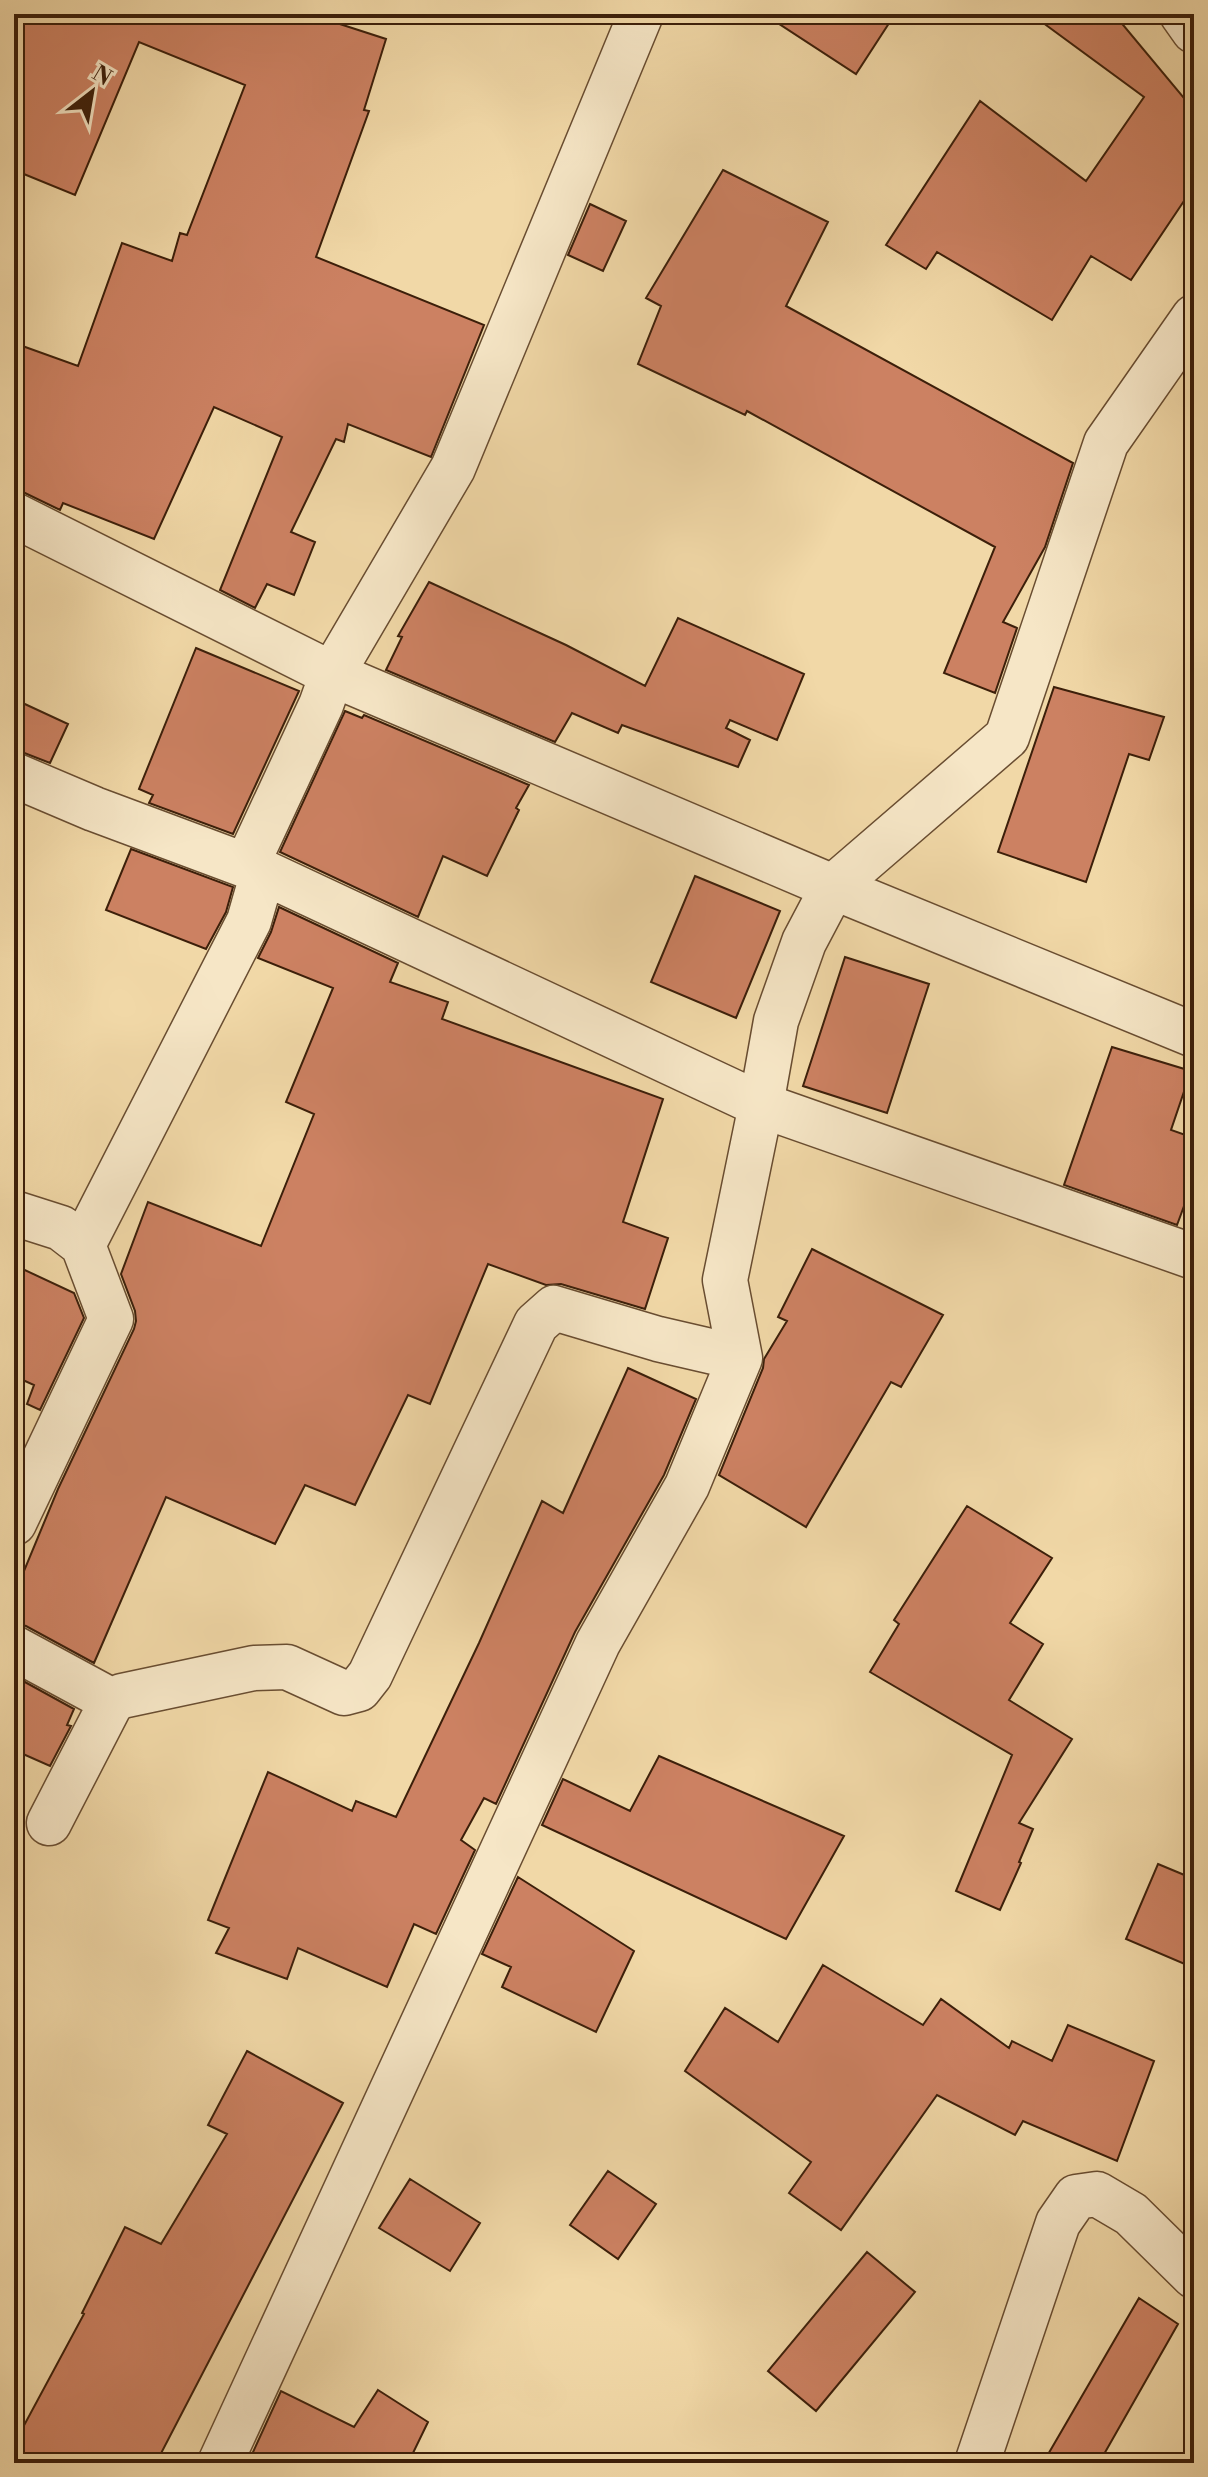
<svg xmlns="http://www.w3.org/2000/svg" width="1208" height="2477" font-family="'Libre Bodoni',serif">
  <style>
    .building { fill: #cc8162; stroke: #3c1f0a; stroke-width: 2 }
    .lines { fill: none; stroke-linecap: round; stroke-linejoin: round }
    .minor-casing { stroke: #694d31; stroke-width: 47 }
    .minor { stroke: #f6e6c6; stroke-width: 44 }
  </style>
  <rect width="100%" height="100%" fill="#f1d8a7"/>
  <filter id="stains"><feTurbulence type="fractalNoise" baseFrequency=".0025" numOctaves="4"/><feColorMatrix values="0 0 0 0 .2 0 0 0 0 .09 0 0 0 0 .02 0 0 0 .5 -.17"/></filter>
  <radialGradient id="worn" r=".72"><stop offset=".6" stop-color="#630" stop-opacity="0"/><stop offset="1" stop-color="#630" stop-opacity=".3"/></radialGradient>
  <path class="building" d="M14 14H309L386 39 364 110 369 111 316 257 484 325 431 457 348 424 344 442 336 439 291 532 315 542 294 595 267 584 255 608 220 590 282 437 214 407 154 539 63 503 60 510 25 493 14 490V343L78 366 122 243 172 261 180 233 187 235 245 85 139 42 75 195 14 170Z
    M764 14H895L856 74Z
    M1031 14H1114L1194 110V186L1131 280 1091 256 1052 320 937 252 926 269 886 245 980 101 1086 181 1144 97Z
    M723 170 828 222 786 306 1073 463 1045 547 1003 622 1017 628 995 693 944 673 995 547 747 411 745 415 638 364 661 306 646 298Z
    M590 204 626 221 603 271 568 255Z
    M429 582 566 645 645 686 678 618 804 674 777 740 730 720 726 728 750 740 738 767 622 725 618 733 572 713 555 742 386 670 402 637 398 636Z
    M196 648 299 691 233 834 149 803 153 795 139 789Z
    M1054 687 1164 717 1149 760 1129 754 1086 882 998 852Z
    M14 699 68 724 50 763 14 749Z
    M345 711 362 718 364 715 529 785 516 808 519 810 487 876 443 856 418 917 280 852Z
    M131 849 233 887 226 912 206 949 106 910Z
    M695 876 780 911 736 1018 651 982Z
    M279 907 398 963 390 982 448 1002 442 1019 663 1099 623 1222 668 1238 645 1309 561 1284 546 1285 488 1264 430 1404 408 1395 355 1505 305 1485 275 1544 166 1497 94 1663 26 1626 14 1623V1595L58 1489 134 1329 136 1321 135 1311 121 1274 148 1202 261 1246 314 1114 286 1102 333 988 258 958 271 932Z
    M845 957 929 984 887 1113 803 1086Z
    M1112 1047 1191 1071 1171 1130 1194 1138V1179L1177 1225 1064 1185Z
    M812 1249 943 1315 901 1387 891 1382 806 1527 719 1475 763 1368 764 1359 787 1321 778 1317Z
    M14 1265 74 1293 84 1318 40 1410 27 1404 34 1385 14 1376Z
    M628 1368 696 1399 664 1475 575 1632 496 1804 484 1798 461 1840 475 1850 436 1934 414 1924 387 1987 298 1948 287 1979 216 1953 229 1928 208 1920 268 1772 352 1811 356 1801 396 1817 479 1643 542 1501 563 1513Z
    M967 1506 1052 1558 1010 1623 1043 1644 1009 1700 1072 1739 1019 1823 1033 1829 1019 1862 1021 1863 1000 1910 956 1891 1012 1755 870 1672 899 1624 894 1620Z
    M14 1676 74 1709 67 1725 71 1726 50 1766 14 1750Z
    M659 1756 844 1836 786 1939 542 1825 563 1779 630 1811Z
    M1158 1864 1194 1879V1968L1126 1939Z
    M518 1877 634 1951 596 2032 502 1987 511 1967 482 1954Z
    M823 1965 923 2025 941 1999 1009 2048 1012 2041 1052 2061 1068 2025 1154 2061 1117 2161 1023 2121 1015 2135 937 2095 841 2230 789 2193 811 2162 685 2071 725 2008 778 2042Z
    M247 2051 343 2103 156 2463H14V2444L84 2314 82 2313 125 2227 161 2244 227 2134 208 2125Z
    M608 2171 656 2204 618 2259 570 2225Z
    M410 2179 480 2223 450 2271 379 2228Z
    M867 2252 915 2292 816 2411 768 2371Z
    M1139 2298 1178 2324 1099 2463H1043Z
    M378 2390 428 2422 412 2455 428 2463H248L281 2391 354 2427Z"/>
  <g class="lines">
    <defs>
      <path id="minor" d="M1182 14 1194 31
        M14 515 332 674 833 887 1194 1035
        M14 775 94 809 263 872 761 1105 1194 1257
        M14 1213 61 1228 83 1245 111 1319 14 1523
        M83 1245 249 921 263 872 248 862 321 705 332 674 453 468 641 14
        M14 1648 112 1701
        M49 1823 112 1701 122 1696 254 1668 287 1667 344 1693 359 1689 370 1675 536 1324 554 1308 658 1339 740 1358
        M220 2463 598 1643 687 1486 740 1358 725 1280 761 1105 776 1021 804 942 833 887 1007 737 1106 443 1194 317
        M977 2463 1058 2223 1076 2197 1097 2194 1131 2214 1194 2276"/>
    </defs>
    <use href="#minor" class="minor-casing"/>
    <use href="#minor" class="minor"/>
  </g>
  <rect width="1208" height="2477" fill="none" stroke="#f1d8a7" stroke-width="48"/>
  <rect x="16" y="16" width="1176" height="2445" fill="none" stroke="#3c1f0a" stroke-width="4"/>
  <rect x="24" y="24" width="1160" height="2429" fill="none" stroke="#3c1f0a" stroke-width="2"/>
  <g transform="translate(92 92) rotate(31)" stroke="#f6e6c6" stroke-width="6" paint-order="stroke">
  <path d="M0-6L14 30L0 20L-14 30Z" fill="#3c1f0a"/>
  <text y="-12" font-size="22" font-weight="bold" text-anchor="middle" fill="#3c1f0a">N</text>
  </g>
  <rect width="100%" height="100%" filter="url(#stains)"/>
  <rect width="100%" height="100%" fill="url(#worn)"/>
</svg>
